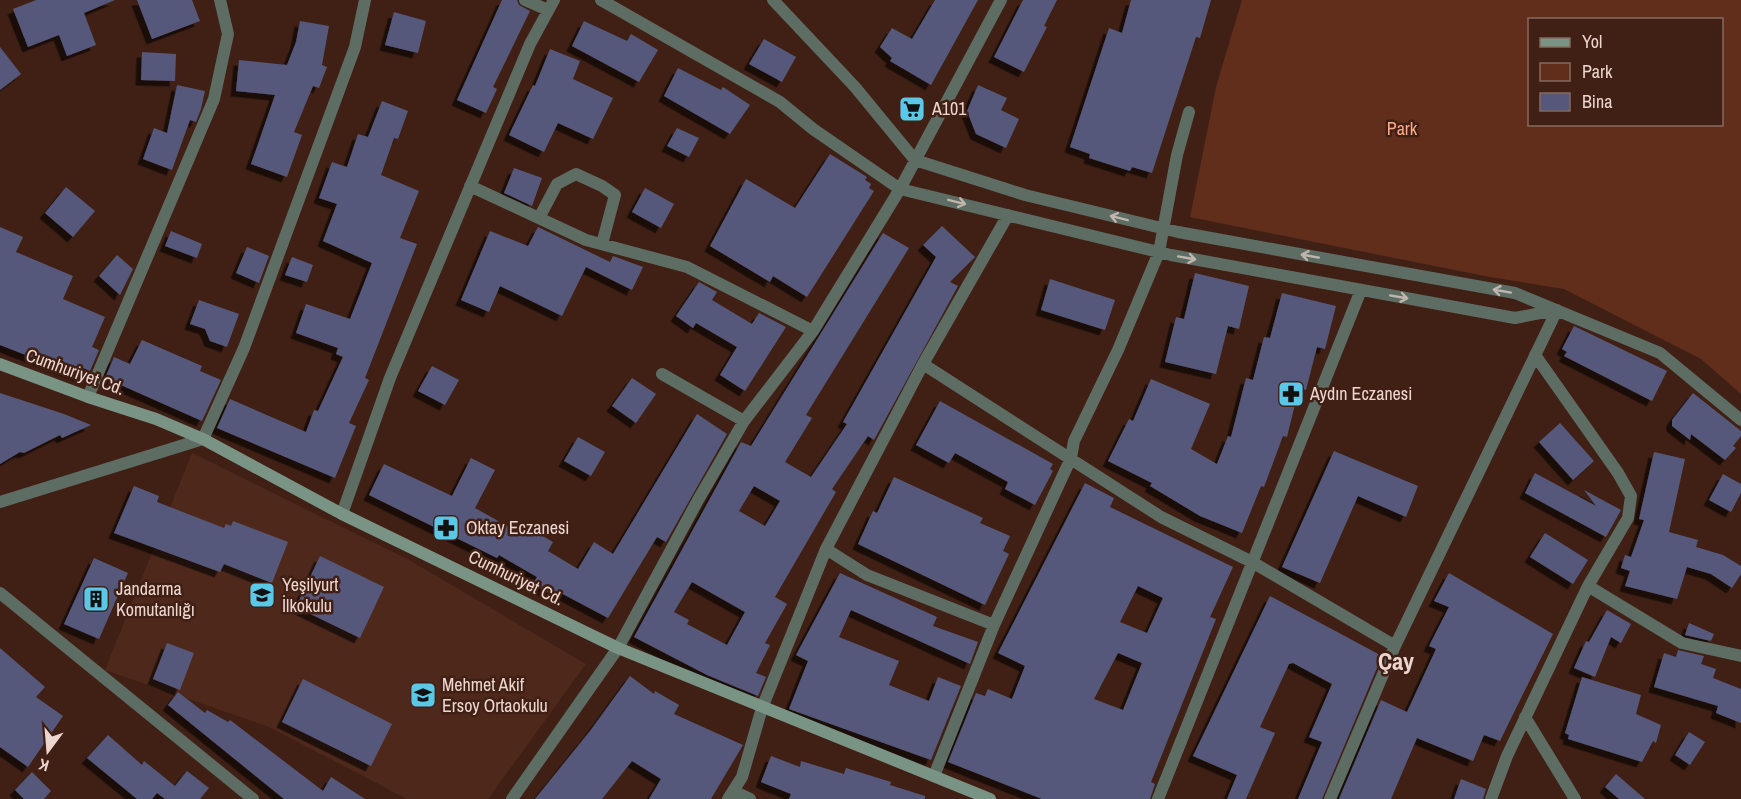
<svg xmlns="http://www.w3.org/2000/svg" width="1741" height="799" font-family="'Archivo Narrow',sans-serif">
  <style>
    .built { fill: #4e281b }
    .green { fill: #622e1c; fill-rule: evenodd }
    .building { fill: #55587a; fill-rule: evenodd; filter: url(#shadow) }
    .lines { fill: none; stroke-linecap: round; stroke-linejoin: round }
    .minor { stroke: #5d6d63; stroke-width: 12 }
    .secondary { stroke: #799384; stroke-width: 12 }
    .oneway { stroke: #c1b6af }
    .labels { text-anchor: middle; stroke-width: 5; stroke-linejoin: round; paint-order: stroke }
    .poi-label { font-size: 18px; fill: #ecd6cf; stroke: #402015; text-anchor: start }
    .park-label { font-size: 18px; fill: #ffa88a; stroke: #402015 }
    .street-label { font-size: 18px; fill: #ecd6cf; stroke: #402015 }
    .district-label { font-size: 24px; font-weight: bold; fill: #ecd6cf; stroke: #402015 }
  </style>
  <defs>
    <filter id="shadow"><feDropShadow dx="-5.5" dy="5.5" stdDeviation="0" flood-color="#0009"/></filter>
  </defs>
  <rect width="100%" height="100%" fill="#402015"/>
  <path class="built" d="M192 453 409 560 586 664 488 799H407L269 727 105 670Z"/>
  <path class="green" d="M1242 0H1741V394L1701 359 1564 289 1490 277 1190 217 1216 87ZM1530 20H1722V124H1530Z"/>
  <path class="building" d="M36 0H115L84 13 96 45 67 56 59 35 28 47 13 9Z
    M137 0H192L200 21 152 39Z
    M502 0H517L519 5 530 11 493 87 497 89 486 113 457 100Z
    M935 0H978L931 85 890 61 892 58 880 47 892 28 912 39Z
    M1023 0H1057L1044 26 1047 27 1024 72 994 57Z
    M1131 0H1211L1200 38 1196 37 1152 173 1132 167 1130 171 1089 158 1090 154 1070 147 1109 28 1122 33Z
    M394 12 426 21 418 53 385 45Z
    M300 21 329 26 322 65 327 67 319 88 313 86 294 132 302 135 287 177 251 164 275 95 236 91 239 60 287 65 296 42Z
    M584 21 627 41 631 34 658 50 639 82 572 46Z
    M764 39 796 57 782 82 749 64Z
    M0 47 21 74 0 90Z
    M550 49 580 61 573 79 613 98 593 139 558 123 544 152 509 135 533 85 535 86Z
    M142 52 176 54 175 81 141 80Z
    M678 68 721 90 723 87 750 105 730 134 664 96Z
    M177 85 205 91 201 109 196 122 190 120 172 170 143 159 154 128 167 133Z
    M978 85 1007 98 1001 110 1019 119 1006 148 976 134 967 111Z
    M382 101 408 111 398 139 394 138 381 175 419 191 400 238 417 244 365 378 369 380 349 423 356 426 335 478 217 428 230 399 306 432 314 410 318 411 343 357 336 354 338 348 296 333 306 304 350 319 372 263 323 241 337 204 319 198 332 162 347 167 358 134 368 137Z
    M677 128 699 138 689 157 667 146Z
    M830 154 867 177 865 180 871 184 869 188 874 191 807 297 773 276 770 282 710 246 746 179 795 208Z
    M514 168 542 178 532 206 504 193Z
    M66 187 95 211 73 237 45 213Z
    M645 188 674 204 661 228 632 212Z
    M942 226 975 257 950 282 958 286 874 440 868 436 832 489 836 492 775 597 787 604 765 643 770 645 756 673 766 677 758 696 707 675 634 637 741 442 751 446 883 233 909 248 806 415 812 418 785 462 811 477 847 424 843 422 936 257 923 245ZM754 486 780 501 765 526 739 511ZM692 582 745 612 727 645 687 624 689 620 674 612Z
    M0 227 23 237 16 252 73 276 63 299 105 317 92 347 99 350 90 371 83 368 80 376 0 345Z
    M538 227 610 262 613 256 643 267 632 290 586 267 562 316 500 286 489 312 461 300 490 231 528 246Z
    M171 231 202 244 197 258 165 246Z
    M247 247 269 256 259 283 236 273Z
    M117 255 133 269 120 295 99 276Z
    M292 257 313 265 307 282 285 275Z
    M1195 273 1249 286 1239 329 1228 326 1216 374 1165 362 1176 317 1184 319Z
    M1050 279 1115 300 1105 330 1041 310Z
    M699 282 717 292 712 300 752 324 759 313 786 327 745 391 720 375 737 347 696 323 693 328 676 316Z
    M1282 293 1336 306 1325 349 1317 347 1306 390 1299 388 1287 437 1283 436 1264 487 1261 486 1242 533 1200 516 1150 486 1152 483 1108 461 1129 419 1133 421 1151 379 1210 404 1191 449 1217 464 1228 436 1231 437 1246 378 1253 380 1264 337 1270 338Z
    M199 300 239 314 227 347 210 341 205 329 190 324Z
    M1574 326 1667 371 1652 401 1564 356 1567 352 1562 349Z
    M142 340 202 366 200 371 221 380 202 421 105 378 114 357 130 364Z
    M432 366 459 380 445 405 418 391Z
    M632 378 656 394 636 423 612 406Z
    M0 393 64 414 91 425 62 438 60 435 24 453 20 452 0 464Z
    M1693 393 1741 431V436L1733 446 1736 448 1725 460 1691 434 1690 440 1672 426V420Z
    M940 401 1053 464 1050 469 1053 471 1035 505 1005 489 1008 482 955 453 949 463 916 445Z
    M697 414 727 434 666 542 657 537 608 618 559 592 556 597 533 584 537 577 499 555 497 558 369 495 384 464 452 496 471 458 495 470 475 508 525 536 529 528 553 542 548 551 578 569 594 542 613 554Z
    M1560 423 1594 461 1573 480 1539 442Z
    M578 437 605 452 591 476 564 461Z
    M1334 451 1418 486 1406 517 1358 496 1320 583 1282 567Z
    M1654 452 1685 459 1669 532 1698 540 1696 547 1723 555 1741 566V574L1732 588 1711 574 1687 567 1677 599 1625 586 1630 571 1621 568 1625 555 1631 557 1644 520 1639 519Z
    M1535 473 1596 506 1584 490 1621 510 1606 537 1525 493Z
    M1723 474 1741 484V493L1731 512 1709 500Z
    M894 477 983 518 980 523 1010 536 1003 551 1009 554 985 605 858 544 873 511 877 513Z
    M1085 483 1114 498 1110 507 1233 567 1210 617 1216 619 1151 782 1155 784 1150 799H1042L948 762 976 693 985 696 988 689 1012 699 1025 666 998 653ZM1138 586 1163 598 1147 633 1120 622ZM1118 653 1142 663 1123 710 1094 699Z
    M134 486 159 496 157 502 224 528 226 524 231 526 233 521 288 542 272 583 224 564 220 572 114 533Z
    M1545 533 1588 560 1573 584 1530 557Z
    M320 556 384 587 360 638 296 607Z
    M94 558 128 573 99 639 64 624Z
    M840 573 937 617 933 626 978 642 970 664 851 610 839 637 899 661 889 685 929 701 938 677 961 686 931 760 789 709 808 661 796 655Z
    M1449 573 1553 634 1520 700 1500 741 1484 735 1473 761 1417 738 1391 799H1339L1381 700 1407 712 1436 649 1429 646 1449 607 1434 601Z
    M1270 596 1382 656 1322 799H1298L1322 742 1309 737 1332 684 1293 663 1289 664 1260 727 1275 733 1246 799H1227L1237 775 1193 756Z
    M1607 610 1631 624 1621 643 1611 637 1595 677 1574 668 1586 641 1589 642Z
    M1689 623 1714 634 1711 641 1685 635Z
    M167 643 194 653 180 690 153 679Z
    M0 648 45 687 36 697 63 716 28 767 0 747Z
    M1678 650 1704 656 1701 664 1716 669 1713 678 1741 689V723L1716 713 1718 706 1654 687 1664 653 1676 657Z
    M630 676 654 694 655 691 679 705 674 714 743 745 711 799H649L661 779 632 761 602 799H535L590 731Z
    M1582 677 1641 695 1636 714 1661 725 1656 743 1653 741 1642 762 1568 739 1569 735 1565 733Z
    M303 679 392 724 371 766 282 722Z
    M178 692 205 713 207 710 228 722 230 720 323 791 331 777 365 799H284L168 705Z
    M1689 732 1705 742 1690 765 1675 755Z
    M108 735 142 765 144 761 175 786 187 771 209 788 200 799H165L157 793 152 799H137L87 758Z
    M771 756 800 767 801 761 844 774 846 768 891 782 890 785 925 796V799H789L791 794 761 782Z
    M32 772 51 791 44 799H24L15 790Z
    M1616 774 1645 799H1619L1605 787Z
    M1461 779 1486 789 1483 799H1454Z"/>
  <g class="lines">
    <path class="minor" d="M525 0 548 10
      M601 0 780 102 813 129 900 189 1171 255 1515 318 1556 310
      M773 0 855 87 915 160 1025 195 1178 232 1515 293 1660 353 1741 420
      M470 186 586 240 687 267 813 331
      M539 218 557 184 576 174 602 186 615 195 602 244
      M923 364 1161 517 1252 562 1395 646
      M662 374 744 421
      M88 397 214 99 228 34 220 0
      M0 502 203 439 244 348 323 134 355 47 365 0
      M342 514 390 378 530 44 554 0
      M826 549 867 575 994 625
      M1588 586 1682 643 1741 656
      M0 593 253 799
      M1525 717 1575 799
      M934 776 994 625 1071 458 1074 441 1118 350 1159 252 1177 155 1189 112
      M733 791 750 799
      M512 799 618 648 698 500 744 421 813 331 900 189 1001 0
      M728 799 742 777 762 708 826 549 923 364 1008 215
      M1158 799 1361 290
      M1330 799 1395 646 1557 310
      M1491 799 1507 756 1588 586 1628 518 1631 496 1618 473 1535 355"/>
    <path class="secondary" d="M0 364 88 397 156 419 203 439 342 514 618 648 990 799"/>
  </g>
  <defs><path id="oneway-shaft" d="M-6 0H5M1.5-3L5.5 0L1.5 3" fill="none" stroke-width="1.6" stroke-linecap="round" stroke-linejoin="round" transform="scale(1.5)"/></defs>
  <g class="oneway">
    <use href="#oneway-shaft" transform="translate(957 202) rotate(14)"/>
    <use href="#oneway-shaft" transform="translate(1119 218) rotate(-166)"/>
    <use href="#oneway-shaft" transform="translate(1310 256) rotate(-170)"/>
    <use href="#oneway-shaft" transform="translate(1187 258) rotate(10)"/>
    <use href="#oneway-shaft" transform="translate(1502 291) rotate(-170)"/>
    <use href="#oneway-shaft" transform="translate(1399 297) rotate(10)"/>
  </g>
  <defs>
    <symbol id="supermarket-square" viewBox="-11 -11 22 22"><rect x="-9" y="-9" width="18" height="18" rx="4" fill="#5bc8e7" stroke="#402015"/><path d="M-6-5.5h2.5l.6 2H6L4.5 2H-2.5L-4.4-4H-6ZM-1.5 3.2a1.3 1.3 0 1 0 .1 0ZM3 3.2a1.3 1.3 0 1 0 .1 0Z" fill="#111"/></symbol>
    <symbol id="pharmacy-square" viewBox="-11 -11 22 22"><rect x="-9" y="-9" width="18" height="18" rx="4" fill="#5bc8e7" stroke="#402015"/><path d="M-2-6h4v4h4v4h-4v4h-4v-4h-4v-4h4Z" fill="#111"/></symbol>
    <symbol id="school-square" viewBox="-11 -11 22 22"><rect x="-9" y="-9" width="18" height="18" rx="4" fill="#5bc8e7" stroke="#402015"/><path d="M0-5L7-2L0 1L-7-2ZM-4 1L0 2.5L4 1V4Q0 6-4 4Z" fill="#111"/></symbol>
    <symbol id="building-square" viewBox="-11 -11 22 22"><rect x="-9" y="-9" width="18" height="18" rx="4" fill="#5bc8e7" stroke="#402015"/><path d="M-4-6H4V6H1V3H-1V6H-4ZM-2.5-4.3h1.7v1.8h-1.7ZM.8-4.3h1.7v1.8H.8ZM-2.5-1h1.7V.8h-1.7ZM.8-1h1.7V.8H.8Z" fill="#111"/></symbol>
  </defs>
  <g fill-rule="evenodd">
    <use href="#supermarket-square" x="897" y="94" width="30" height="30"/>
    <use href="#pharmacy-square" x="1276" y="379" width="30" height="30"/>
    <use href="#pharmacy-square" x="431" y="513" width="30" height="30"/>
    <use href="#school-square" x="247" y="580" width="30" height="30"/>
    <use href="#building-square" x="81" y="584" width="30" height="30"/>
    <use href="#school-square" x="408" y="680" width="30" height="30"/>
  </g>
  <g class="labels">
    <g class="poi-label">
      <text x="932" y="115">A101</text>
      <text x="1310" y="400">Aydın Eczanesi</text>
      <text x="466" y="534">Oktay Eczanesi</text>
      <text x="282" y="591">Yeşilyurt<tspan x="282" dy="21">İlkokulu</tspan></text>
      <text x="116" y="595">Jandarma<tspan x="116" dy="21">Komutanlığı</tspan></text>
      <text x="442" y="691">Mehmet Akif<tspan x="442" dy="21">Ersoy Ortaokulu</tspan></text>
    </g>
    <g class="park-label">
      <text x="1402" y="135">Park</text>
    </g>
    <g class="street-label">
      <text transform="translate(75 372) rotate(20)" y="6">Cumhuriyet Cd.</text>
      <text transform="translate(516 578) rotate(26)" y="6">Cumhuriyet Cd.</text>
    </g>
    <g class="district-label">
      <text x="1396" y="670">Çay</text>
    </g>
  </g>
  <rect x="1528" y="18" width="195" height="108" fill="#402015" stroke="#85695f" stroke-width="1.5"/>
  <rect x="1540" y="38" width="30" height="9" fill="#799384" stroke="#85695f" stroke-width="1.5"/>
  <text x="1582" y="48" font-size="18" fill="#ecd6cf">Yol</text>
  <rect x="1540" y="63" width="30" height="18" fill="#622e1c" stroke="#85695f" stroke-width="1.5"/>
  <text x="1582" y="78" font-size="18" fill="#ecd6cf">Park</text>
  <rect x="1540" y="93" width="30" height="18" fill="#55587a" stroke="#85695f" stroke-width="1.5"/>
  <text x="1582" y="108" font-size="18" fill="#ecd6cf">Bina</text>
  <g transform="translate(48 751) rotate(196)" stroke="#402015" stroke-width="4.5" paint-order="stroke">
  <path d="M0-4.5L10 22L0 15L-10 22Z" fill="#ecd6cf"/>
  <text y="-9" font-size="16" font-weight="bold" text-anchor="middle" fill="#ecd6cf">K</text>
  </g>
</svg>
